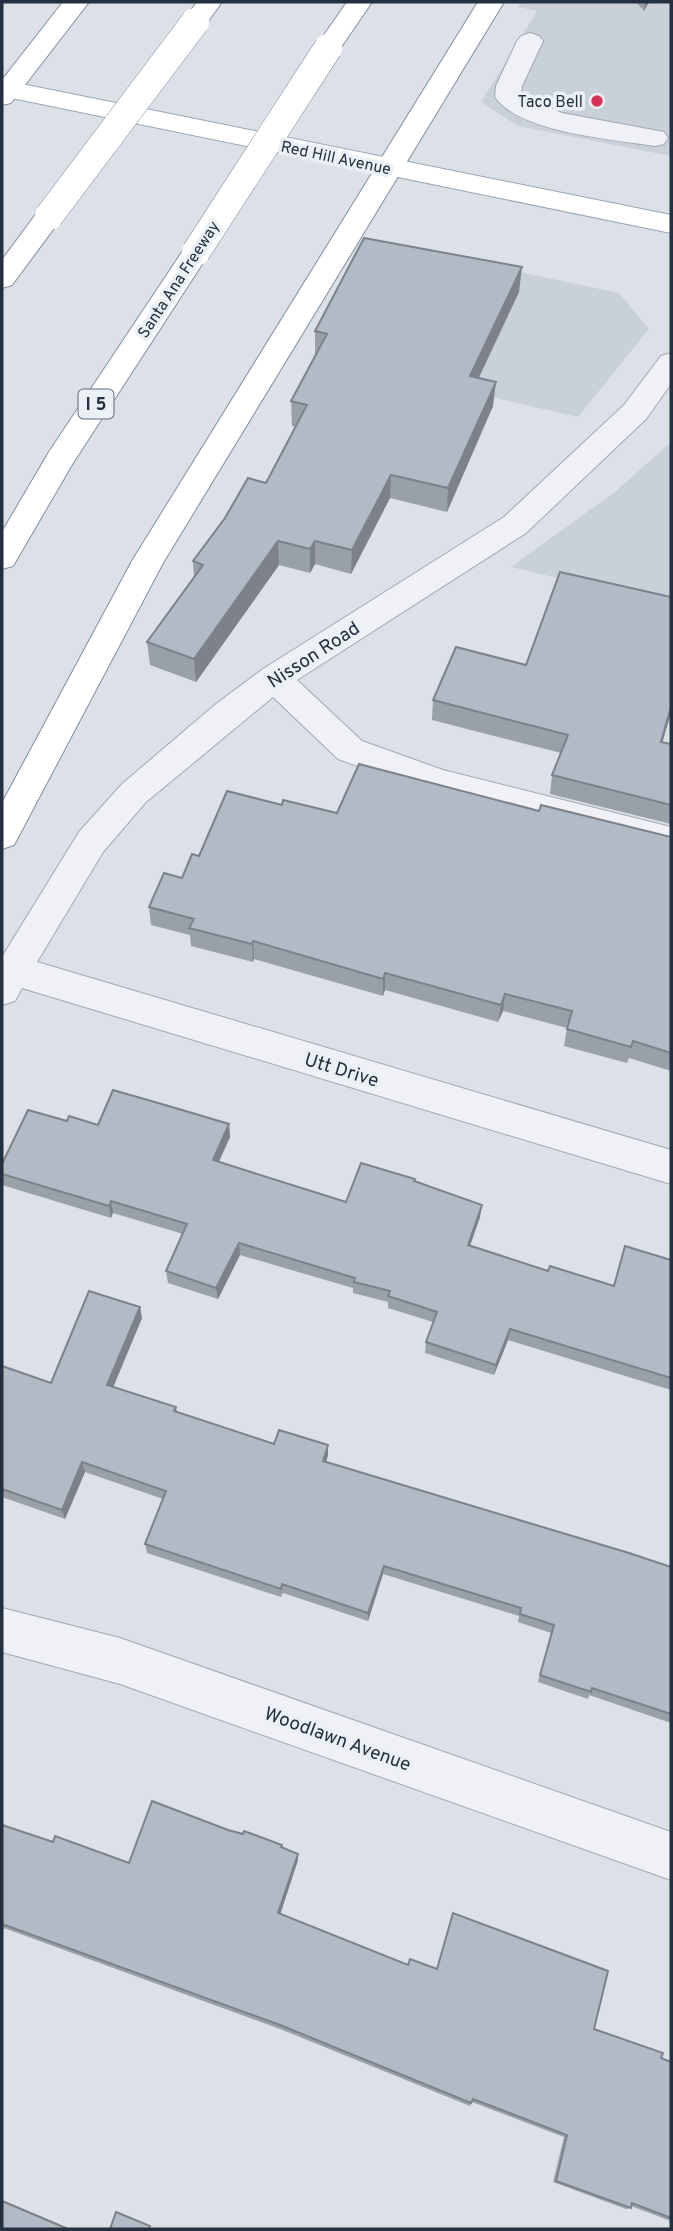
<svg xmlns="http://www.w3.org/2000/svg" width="673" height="2231" font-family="Overpass,sans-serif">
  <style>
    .built { fill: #c9d0da }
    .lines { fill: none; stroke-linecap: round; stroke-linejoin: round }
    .minor-casing { stroke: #a1a8b2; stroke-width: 2 }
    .major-casing { stroke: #9aa6b4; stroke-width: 2 }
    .highway-casing { stroke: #828f9f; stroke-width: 2 }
    .minor { fill: #eff1f6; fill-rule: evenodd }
    .major { fill: #fff; fill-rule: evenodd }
    .highway { fill: #fff; fill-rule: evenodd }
    .highway-bridge-casing { stroke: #828f9f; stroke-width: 29; stroke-linecap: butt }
    .highway-bridge { stroke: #fff; stroke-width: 28 }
    .wall { fill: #99a0a9 }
    .shaded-wall { fill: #7d828a }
    .building { fill: #b2bac5; stroke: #7d828a; stroke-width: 2 }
    .poi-dot { fill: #db3356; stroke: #ebf0f5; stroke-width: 2.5 }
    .labels { text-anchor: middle; stroke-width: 7; stroke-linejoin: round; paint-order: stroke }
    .far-poi-label { font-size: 16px; fill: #242f3f; stroke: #ebf0f5; text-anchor: end }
    .far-street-label { font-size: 16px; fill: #242f3f; stroke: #ebf0f5 }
    .shield { fill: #ebf0f5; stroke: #606976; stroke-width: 2 }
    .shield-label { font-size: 18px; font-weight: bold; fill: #242f3f }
    .street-label { font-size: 19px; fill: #242f3f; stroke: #ebf0f5 }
  </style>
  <rect width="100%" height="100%" fill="#dce1e8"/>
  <path class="built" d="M520 2H671V156L518 126 481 102 537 11 518 7Z
    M416 250 619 293 649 329 578 417 313 356 362 260Z
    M671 442V605L511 567 616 491Z"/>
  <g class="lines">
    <defs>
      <path id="minor" d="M530 33 539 36 543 41 522 86 521 95 562 113 664 132 668 138 664 144 655 146C613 139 520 133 495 97L496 86 517 41 521 36Z
        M671 353V384L646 419 526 533 297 680 362 741 443 770 671 827V855L438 795 338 759 273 697 146 802 103 852 37 962 671 1150V1184L22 988 15 1001 2 1005V957L79 832 122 784 216 704 263 669 504 517 624 405 661 356Z
        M2 1608 120 1638 671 1832V1880L120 1684 2 1652Z"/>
      <path id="major" d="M2 80 671 215V233L2 96Z"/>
      <path id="highway" d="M63 2H89L11 103 2 105V80Z
        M197 2H222L204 27H186L182 22Z
        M347 2H372L337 53H319L315 48Z
        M478 2H504L163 563 14 845 2 849V803L132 561Z
        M49 207 59 210 63 216 12 285 2 288V260L39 210Z
        M196 243 206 246 210 252 73 463 13 566 2 569V532L49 452 186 246Z"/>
    </defs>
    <use href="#minor" class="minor-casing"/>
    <use href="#major" class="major-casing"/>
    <use href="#highway" class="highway-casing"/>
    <use href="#minor" class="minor"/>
    <use href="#major" class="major"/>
    <use href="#highway" class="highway"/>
    <defs>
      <path id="highway-bridge" d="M49 216 195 22
        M196 252 328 48"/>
    </defs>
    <use href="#highway-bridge" class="highway-bridge-casing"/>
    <use href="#highway-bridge" class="highway-bridge"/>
  </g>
  <path class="wall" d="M636 2H649L644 11Z
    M519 292 478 378 493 406 447 512 390 498 351 574 315 564 310 573 279 565 196 682 150 665 147 642 194 577 193 561 266 483 296 427 292 426 291 401 315 355V331Z
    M433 700 671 744V824L550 794 552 775 561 753 432 720Z
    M282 805 337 813 539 811 671 837V1071L629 1058 627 1063 564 1046 567 1028 503 1011 498 1022 385 990 383 996 254 959 253 962 191 946 190 935 151 925 149 907 182 878 199 856Z
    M67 1121 98 1125 229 1124 230 1137 219 1162 346 1202 415 1179 414 1182 480 1217 470 1246 548 1271 614 1286 671 1260V1390L508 1340 494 1375 425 1353 426 1342 433 1322 388 1308V1302L353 1293V1288L240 1255 218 1299 168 1283 166 1271 183 1234 113 1213 111 1218 2 1185V1164Z
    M140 1307 142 1318 113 1387 176 1407 177 1412 274 1444 328 1455 326 1462 671 1567V1723L589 1695 588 1699 538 1682 551 1633 518 1622 519 1616 383 1574 368 1621 283 1593 281 1597 147 1553 145 1544 163 1499 85 1472 65 1519 2 1497V1366L51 1383Z
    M2 1825 53 1842 129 1863 228 1830 282 1848 298 1860 280 1914 408 1965 594 2029 671 2062V2221L631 2206V2208L626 2209 553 2182 564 2137 472 2102 470 2106 280 2029 4 1928 2 1935Z"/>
  <path class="shaded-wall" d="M645 2H649L644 11Z
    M522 267 519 292 468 401 470 376Z
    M496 382 493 406 447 512 448 488Z
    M391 475 390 498 351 574 352 550Z
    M278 541 279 565 196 682 194 659Z
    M315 541V564L310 573V549Z
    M671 707V713L657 761 661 742Z
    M253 941 254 959 253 962 252 944Z
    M385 973V990L383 996V979Z
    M505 994 503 1011 498 1022 501 1005Z
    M229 1124 230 1137 214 1172 213 1160Z
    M111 1201 113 1213 111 1218 109 1206Z
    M482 1205 480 1217 466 1257 468 1245Z
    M239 1243 240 1255 218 1299 216 1288Z
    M140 1307 142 1318 110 1395 107 1385Z
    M510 1329 508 1340 494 1375 496 1365Z
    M328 1445V1455L323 1471V1461Z
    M82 1462 85 1472 65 1519 62 1510Z
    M384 1566 383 1574 368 1621V1613Z
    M298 1854V1860L279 1918 278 1913Z
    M2 2200 70 2229H68L2 2201Z"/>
  <path class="building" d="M364 238 522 267 470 376 496 382 448 488 391 475 352 550 315 541 310 549 278 541 194 659 147 642 203 565 193 561 225 518 248 478 266 483 307 405 291 401 327 334 315 331Z
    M560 572 671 597V707L661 742 671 744V805L552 775 568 735 433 700 456 647 526 665Z
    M359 764 539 811 541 805 671 837V1053L633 1041 631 1047 567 1029 572 1011 505 994 501 1005 385 973 383 979 253 941 252 944 189 928 194 919 149 907 164 873 182 878 192 854 199 856 227 791 282 805 283 800 337 813Z
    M113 1090 172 1107 229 1124 213 1160 346 1202 361 1163 415 1179 414 1181 482 1205 468 1245 548 1271 550 1266 614 1286 625 1246 671 1260V1378L510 1329 496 1365 426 1342 437 1312 388 1296 390 1291 354 1282 355 1278 239 1243 216 1288 166 1271 187 1224 111 1201 109 1206 2 1174V1164L28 1110 67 1121 69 1116 98 1125Z
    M89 1291 140 1307 107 1385 176 1407 174 1411 274 1444 279 1430 328 1445 323 1461 629 1553 671 1567V1714L592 1688 591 1692 540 1675 554 1625 520 1614 521 1608 384 1566 368 1613 282 1584 281 1589 145 1544 166 1491 82 1462 62 1510 2 1489V1366L51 1383Z
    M152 1801 228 1830 243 1834 244 1831 282 1845 281 1847 298 1854 278 1913 408 1965 410 1959 437 1969 453 1913 608 1971 594 2029 663 2053 661 2058 671 2062V2218L632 2203 631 2208 556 2181 567 2135 473 2099 471 2103 280 2025 2 1924V1825L53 1842 55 1836 129 1863Z
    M2 2201 68 2229H2Z
    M116 2212 150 2226 149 2229H110Z"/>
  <circle class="poi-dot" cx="597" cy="101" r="7"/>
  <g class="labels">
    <g class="far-poi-label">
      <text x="583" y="107">Taco Bell</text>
    </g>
    <g class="far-street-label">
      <text transform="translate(336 157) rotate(12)" y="6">Red Hill Avenue</text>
      <text transform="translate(178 279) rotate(-57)" y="6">Santa Ana Freeway</text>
    </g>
    <rect class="shield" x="78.5" y="389.5" width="35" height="29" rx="5"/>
    <g class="shield-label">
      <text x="96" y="410">I 5</text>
    </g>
    <g class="street-label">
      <text transform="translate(313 654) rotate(-33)" y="7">Nisson Road</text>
      <text transform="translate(342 1069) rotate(17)" y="7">Utt Drive</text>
      <text transform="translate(338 1738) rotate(20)" y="7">Woodlawn Avenue</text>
    </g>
  </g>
  <rect width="673" height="2231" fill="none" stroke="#242f3f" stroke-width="7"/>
</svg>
